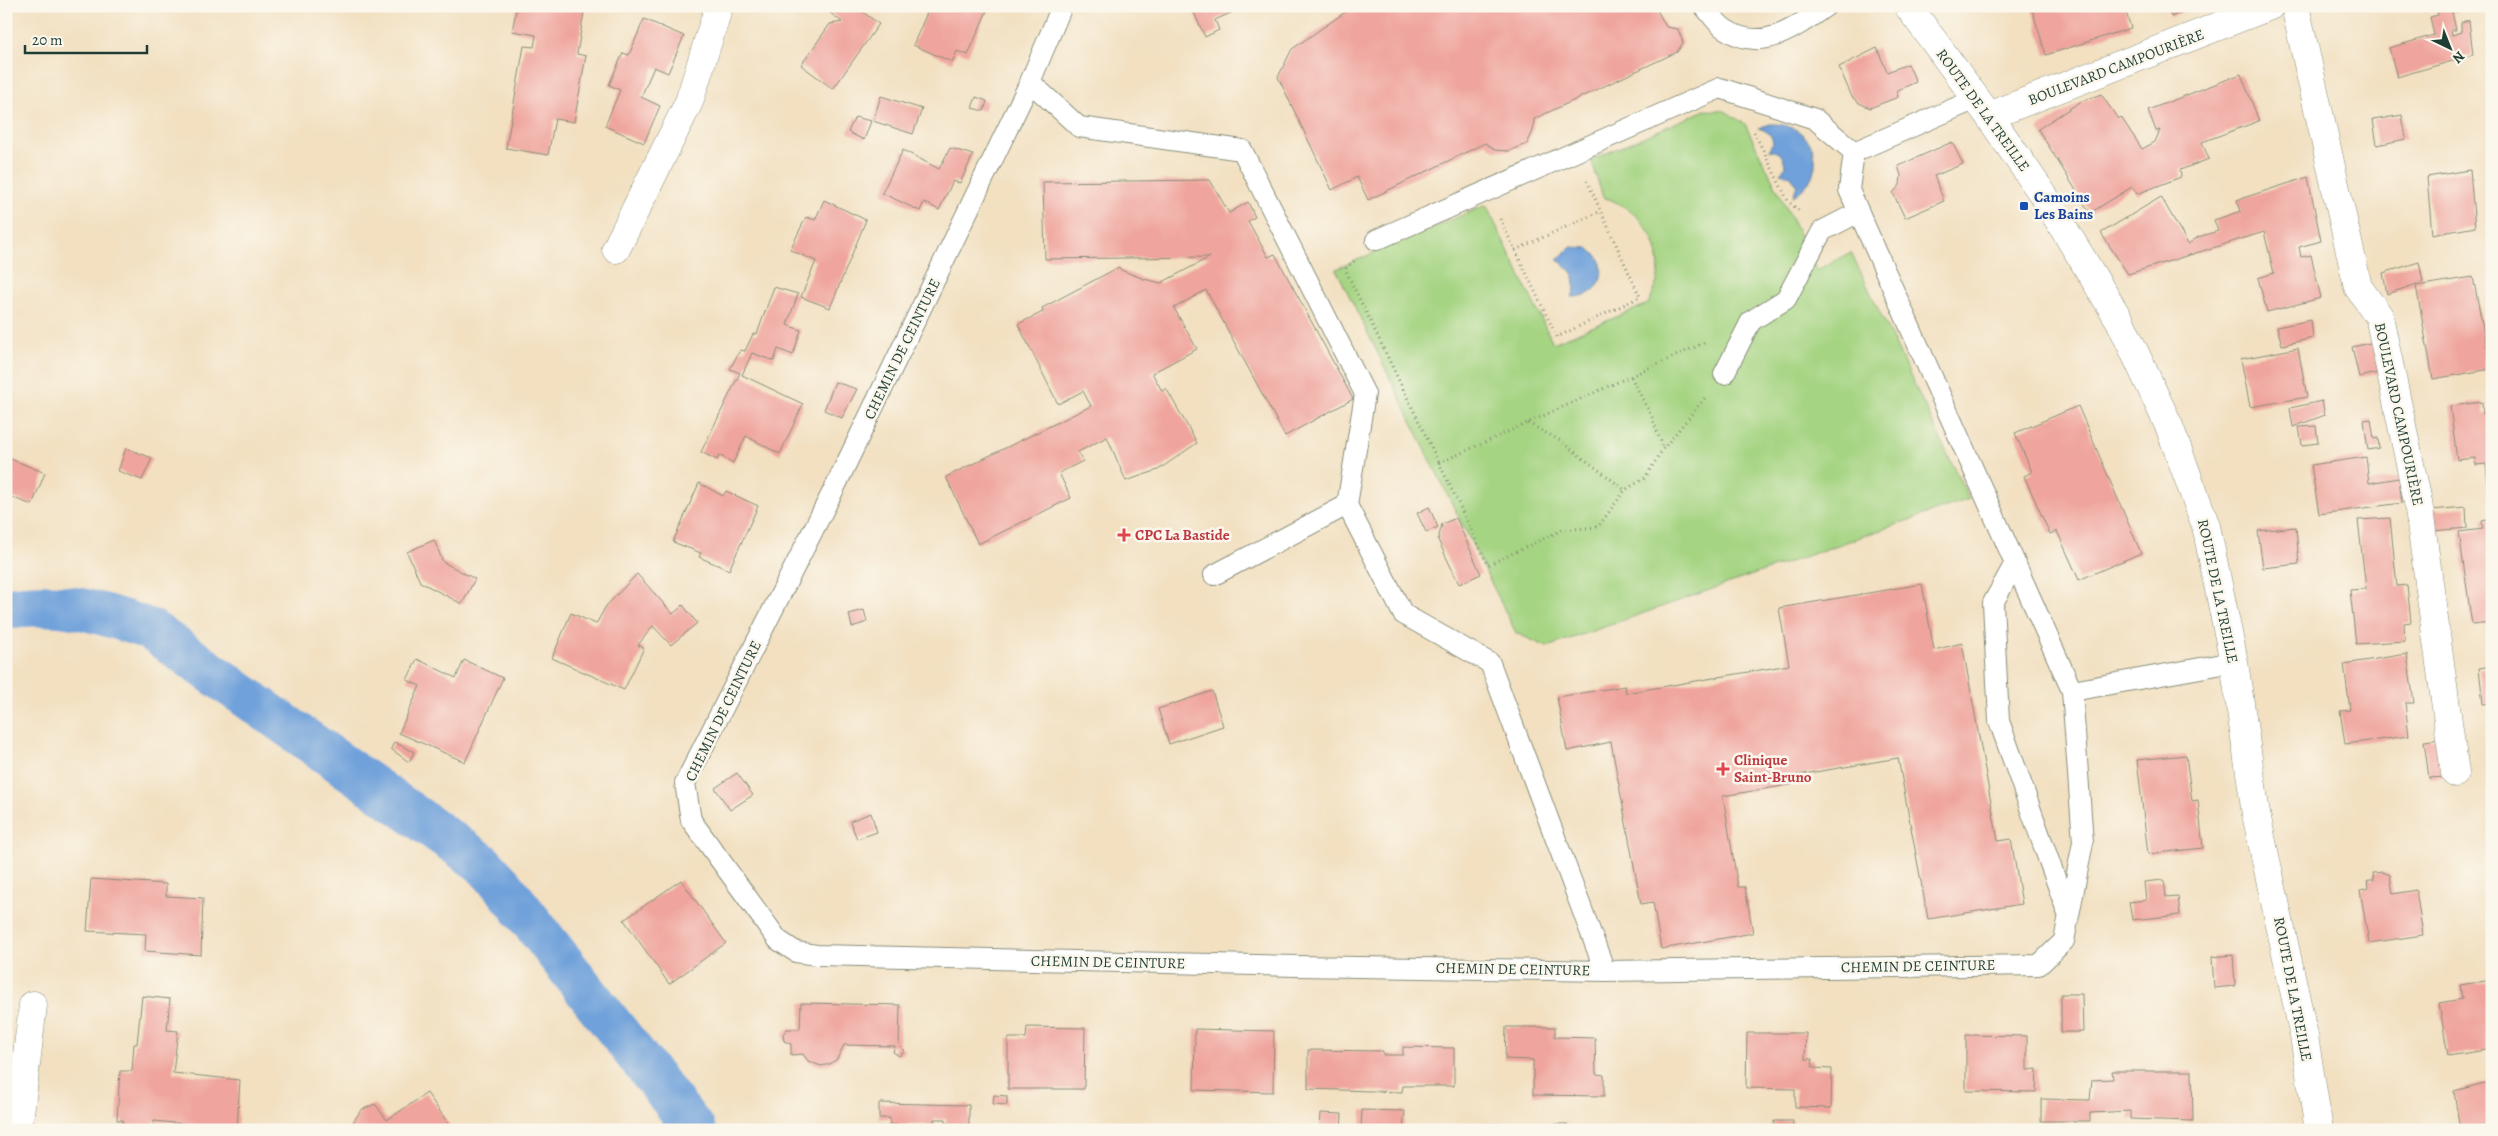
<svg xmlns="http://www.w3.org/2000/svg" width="2498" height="1136" font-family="Alegreya,serif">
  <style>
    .green { fill: #a5d482; stroke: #62885b }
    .water { fill: #70a1da; stroke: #486f87 }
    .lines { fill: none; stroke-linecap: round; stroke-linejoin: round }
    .canal { stroke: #70a1da; stroke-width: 42 }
    .building { fill: #efa49d }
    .service-casing { stroke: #888e7a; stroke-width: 22 }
    .minor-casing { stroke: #888e7a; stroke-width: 29 }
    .path { stroke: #888e7a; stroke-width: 3; stroke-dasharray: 1 4; stroke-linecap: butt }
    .service { stroke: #fff; stroke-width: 20 }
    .minor { stroke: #fff; stroke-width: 28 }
    .transit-dot { fill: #1a4fb4; stroke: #fbf7ec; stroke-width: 2 }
    .health-dot { fill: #e0444e; stroke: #fbf7ec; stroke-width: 2 }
    .labels { text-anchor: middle; stroke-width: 5; stroke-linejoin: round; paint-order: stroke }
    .street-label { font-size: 15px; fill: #1f3d34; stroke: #fbf7ec }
    .transit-label { font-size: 15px; font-weight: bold; fill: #164399; stroke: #fbf7ec; text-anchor: start }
    .health-label { font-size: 15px; font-weight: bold; fill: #be3a42; stroke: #fbf7ec; text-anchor: start }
  </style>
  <rect width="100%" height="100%" fill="#fbf7ec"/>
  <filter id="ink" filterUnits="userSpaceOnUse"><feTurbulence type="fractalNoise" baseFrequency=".02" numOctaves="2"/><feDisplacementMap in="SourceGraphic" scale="10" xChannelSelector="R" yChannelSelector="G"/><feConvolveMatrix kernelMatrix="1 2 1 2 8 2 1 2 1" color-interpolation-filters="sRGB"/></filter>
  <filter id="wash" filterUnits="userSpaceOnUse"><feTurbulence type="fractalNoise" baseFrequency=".0096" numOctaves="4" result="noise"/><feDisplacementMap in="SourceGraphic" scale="20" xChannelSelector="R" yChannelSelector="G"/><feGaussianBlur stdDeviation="1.12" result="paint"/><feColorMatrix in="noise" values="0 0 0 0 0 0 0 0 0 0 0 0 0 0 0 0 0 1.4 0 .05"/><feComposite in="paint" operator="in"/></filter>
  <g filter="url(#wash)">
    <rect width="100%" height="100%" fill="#f2e0c1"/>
    <path class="green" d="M1705 110 1725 111 1745 124 1817 270 1851 252 1969 499 1547 647 1516 633 1336 269 1486 205 1553 343 1648 304C1651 297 1655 290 1657 282 1666 242 1639 208 1603 197L1591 160Z"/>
    <path class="water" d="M1770 124C1815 122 1833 173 1793 196L1797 185 1791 176 1781 173 1785 166C1784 156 1779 150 1769 150 1778 139 1769 131 1758 128Z
      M1571 247 1588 248 1600 259C1606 281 1596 297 1572 297 1580 281 1571 267 1557 260Z"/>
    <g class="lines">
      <path class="canal" d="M6 609C57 598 104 613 151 630L482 863 504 887 695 1130"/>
    </g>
    <g id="blocks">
      <path class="building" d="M517 6H585L577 54 586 56 574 122 555 119 548 155 506 148 524 46 534 47 536 35 512 31Z
        M836 6H855L879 24 833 89 801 65 830 24 842 22 830 13Z
        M930 6H989L968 55 957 51 952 62 913 45Z
        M1191 6H1246L1215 20 1219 30 1205 37Z
        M1354 6H1655L1666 27 1678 29 1683 43 1677 52 1534 119 1533 131 1527 144 1509 151 1495 150 1485 143 1368 200 1357 177 1332 190 1278 77 1292 49Z
        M2031 6H2124L2131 28 2046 55Z
        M2167 6H2190L2191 8 2171 17Z
        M2436 6H2466L2467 9 2452 12 2456 30H2451L2452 35 2461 32V22L2469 20 2473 55 2397 77 2389 48 2434 35 2430 17 2438 15Z
        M2487 6H2492V36H2491Z
        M644 19 684 36 668 73 654 67 641 97 660 106 644 143 605 126 620 90 609 85 623 53 629 55Z
        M1877 48 1887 72 1908 64 1916 82 1896 91 1898 97 1870 108 1859 103 1852 97 1839 67Z
        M2241 74 2259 121 2202 142 2209 159 2180 170 2181 177 2137 194 2132 187 2090 213 2038 129 2080 102 2101 94 2118 119 2121 117 2142 149 2155 142 2160 130 2156 131 2148 110Z
        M881 96 922 109 913 134 873 121Z
        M976 97 987 101 984 111 972 108Z
        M2402 115 2406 139 2377 145 2373 120Z
        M855 117 871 121 864 140 848 132Z
        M1952 142 1963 164 1934 176 1944 201 1905 218 1893 193 1900 185 1901 175 1898 166Z
        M950 148 973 155 960 183 953 181 939 210 924 202 920 211 882 193 903 150 939 169Z
        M2470 170 2475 227 2432 235 2427 177Z
        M2308 177 2321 241 2299 247 2301 257 2311 255 2321 298 2267 312 2258 278 2274 273 2264 232 2128 274 2101 233 2161 197 2188 244 2198 237 2218 231 2214 220 2241 211 2237 200Z
        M1210 180 1229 213 1248 202 1255 217 1248 221 1268 257 1275 254 1353 399 1285 436 1206 290 1174 308 1197 349 1152 373 1162 391 1166 388 1197 443 1158 470 1126 481 1107 437 1078 452 1083 461 1059 473 1071 498 978 544 946 477 1091 406 1083 391 1058 404 1018 324 1043 312 1042 308 1119 267 1121 270 1144 279 1161 283 1210 257 1045 259 1043 182Z
        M824 200 866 220 830 308 801 297 816 261 790 250 806 217 815 220Z
        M2419 262 2423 282 2387 294 2383 273Z
        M2473 277 2491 369 2433 379 2416 286Z
        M774 287 798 294 787 325 801 330 793 355 778 349 774 361 752 353 742 375 803 404 780 454 746 436 733 463 719 455 717 460 701 452 740 373 730 369 740 350 745 351 753 334H757Z
        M2311 320 2313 338 2282 345 2277 327Z
        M2375 342 2382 372 2359 377 2352 347Z
        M2298 348 2307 397 2250 407 2241 359Z
        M835 382 857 389 842 418 824 410Z
        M2322 401 2325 415 2293 427 2290 408Z
        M2482 402 2483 414 2492 413V498H2489L2486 464 2476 465 2475 458 2457 460 2450 406Z
        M2078 406 2141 553 2079 580 2057 531 2050 534 2024 476 2032 472 2015 433Z
        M2371 419 2374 439 2378 438 2379 448 2368 450 2364 420Z
        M2316 426 2318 443 2302 445 2299 427Z
        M126 448 152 458 142 480 118 471Z
        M6 457 45 473 32 505 6 495Z
        M2366 457 2369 483 2399 478 2402 503 2319 514 2311 465Z
        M699 483 723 496 726 491 758 506 729 570 699 557 701 553 673 542Z
        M1429 507 1438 527 1426 532 1417 513Z
        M2466 507 2467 528 2433 531 2431 510Z
        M1456 518 1481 574 1459 584 1438 540 1442 524Z
        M2390 518 2397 586 2407 585 2411 622 2404 623 2405 641 2356 644 2350 590 2366 589 2358 520Z
        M2492 519V623L2472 625 2459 532 2483 529 2482 521Z
        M2296 527 2299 564 2263 568 2258 531Z
        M434 540 443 562 475 579 462 604 420 582 407 552Z
        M637 574 673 614 683 605 697 623 671 645 653 626 638 645 644 648 624 690 552 658 571 613 596 624 606 606Z
        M1922 584 1934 650 1962 643 1998 841 2011 839 2022 904 1928 919 1898 758 1792 776 1794 784 1723 796 1738 887H1745L1753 933 1661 949 1653 902 1641 904 1611 742 1567 751 1557 697 1625 686 1626 693 1789 665 1779 608Z
        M864 610 867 622 852 627 849 614Z
        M2407 654 2414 703H2405L2409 736 2345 744 2340 711 2350 710 2344 664Z
        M417 659 456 678 464 660 503 678 465 762 399 733 420 686 407 680Z
        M2492 666V703L2483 704 2479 668Z
        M1212 691 1223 726 1169 744 1158 709Z
        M2441 739 2445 777 2429 778 2424 741Z
        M394 742 414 752 409 762 391 749Z
        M2492 748V772H2490L2488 749Z
        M2186 755 2192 801 2198 800 2203 848 2148 854 2137 760Z
        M737 773 753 795 730 810 715 788Z
        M871 813 877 832 857 839 850 821Z
        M2383 872 2390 875 2393 894 2416 890 2423 935 2369 943 2360 890 2369 888 2368 880H2374L2373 873Z
        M91 879 166 884V896L203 898 201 955 145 951 146 934 87 931Z
        M681 880 726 943 669 984 624 920Z
        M2164 880 2166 897 2178 896 2180 915 2132 920 2129 902 2146 900 2144 882Z
        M2233 955 2235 986 2214 988 2212 957Z
        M2492 980V1049L2448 1056 2439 1003 2462 999 2460 985Z
        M2061 994H2082L2083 1032H2061Z
        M142 996 170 999 167 1030 178 1031 173 1073 240 1080 237 1130H205L206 1126 154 1121 153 1130H122L123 1120H117L120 1071H132L134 1044H137Z
        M801 1003 900 1005 899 1045 905 1051 899 1056 893 1052 895 1046 844 1045 837 1059 830 1064 821 1066 808 1061 803 1054 791 1055V1044L784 1041 783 1034 787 1029H800Z
        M1027 1027 1085 1028 1084 1089H1008V1038H1026Z
        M1506 1027H1555V1037L1595 1038 1596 1074 1604 1075V1096L1533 1095V1060L1505 1059Z
        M1195 1029 1274 1031 1273 1092 1194 1090Z
        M1747 1033H1806L1805 1059H1812L1813 1068 1832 1069 1831 1108 1795 1107V1089L1746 1088Z
        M1966 1035 2027 1036V1070L2037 1069 2036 1092 1966 1091Z
        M1403 1047 1454 1048V1086H1403L1402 1092 1308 1089V1050L1383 1051V1055H1403Z
        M2112 1071H2192L2193 1121 2130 1119V1111L2090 1113V1121H2041V1099L2090 1100 2092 1080 2113 1079Z
        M2492 1081V1128L2460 1130 2454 1091Z
        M427 1093 453 1130H348L361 1110 375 1104 387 1120Z
        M994 1095 1007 1096V1105L993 1104Z
        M879 1103 969 1105V1125L946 1124V1119H934V1125H890V1118H879Z
        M1362 1110 1405 1111 1403 1130 1361 1129Z
        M1321 1113 1342 1114 1341 1130H1295V1128H1320Z
        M1774 1121H1793L1792 1130H1774Z
        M1484 1124H1515V1130H1484Z
        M1555 1124H1567L1566 1130H1554Z"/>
    </g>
  </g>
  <g filter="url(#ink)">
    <use href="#blocks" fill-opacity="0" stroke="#888e7a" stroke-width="1"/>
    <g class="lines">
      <defs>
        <path id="service" d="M1062 6 1030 82 834 489 685 783 691 820 778 940 796 952 817 955 1296 966 1605 971 2039 965 2064 941 2083 842 2072 691 2234 662
          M1704 6C1710 13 1717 24 1725 29 1762 54 1795 28 1826 6
          M1030 82 1079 127 1242 150 1365 394 1347 505 1403 614 1490 663 1605 971
          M1854 152 1849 190 2072 691
          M1376 240 1720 88 1815 119 1854 152 1976 99
          M1724 374 1751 321 1786 299 1822 231 1859 212
          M2015 563 1993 603 1999 721 2068 914
          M1214 575 1347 505"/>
        <path id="minor" d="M1908 6 1989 116 2044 196 2120 321 2169 426 2206 526 2234 662 2256 814 2304 1036 2319 1130
          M2295 6 2358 287 2379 316 2418 502 2455 773
          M1989 116 2270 6
          M616 249 689 102 719 6
          M18 1130 33 1005"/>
      </defs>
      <use href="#service" class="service-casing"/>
      <use href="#minor" class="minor-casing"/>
      <path class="path" d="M1754 132 1788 201 1799 211
        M1500 219 1557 337 1640 297 1587 181
        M1515 250 1601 211
        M1354 261 1345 269 1439 463
        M1704 343 1439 463 1488 565 1562 530 1598 527 1625 490 1645 478 1663 449 1705 398
        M1631 377 1652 417 1663 448
        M1528 423 1559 440 1625 490"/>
      <use href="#service" class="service"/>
      <use href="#minor" class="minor"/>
    </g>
  </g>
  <rect class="transit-dot" x="2019" y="201" width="10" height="10" rx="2.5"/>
  <g class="health-dot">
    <path d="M1121.5 527.5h5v5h5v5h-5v5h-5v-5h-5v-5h5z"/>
    <path d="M1720.5 761.5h5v5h5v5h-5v5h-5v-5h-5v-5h5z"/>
  </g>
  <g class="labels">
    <g class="street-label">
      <text transform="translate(2116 67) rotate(-21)" y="5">BOULEVARD CAMPOURIÈRE</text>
      <text transform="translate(1983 110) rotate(54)" y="5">ROUTE DE LA TREILLE</text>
      <text transform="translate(902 349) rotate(-64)" y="5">CHEMIN DE CEINTURE</text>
      <text transform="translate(2399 414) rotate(78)" y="5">BOULEVARD CAMPOURIÈRE</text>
      <text transform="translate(2218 591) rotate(78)" y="5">ROUTE DE LA TREILLE</text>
      <text transform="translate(723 711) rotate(-64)" y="5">CHEMIN DE CEINTURE</text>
      <text transform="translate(1108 962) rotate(1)" y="5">CHEMIN DE CEINTURE</text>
      <text transform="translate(1918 966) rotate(-1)" y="5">CHEMIN DE CEINTURE</text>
      <text transform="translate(1513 969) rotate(1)" y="5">CHEMIN DE CEINTURE</text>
      <text transform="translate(2293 989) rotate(79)" y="5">ROUTE DE LA TREILLE</text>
    </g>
    <g class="transit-label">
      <text x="2034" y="202">Camoins<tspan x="2034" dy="17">Les Bains</tspan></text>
    </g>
    <g class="health-label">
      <text x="1135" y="540">CPC La Bastide</text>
      <text x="1734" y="765">Clinique<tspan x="1734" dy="17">Saint-Bruno</tspan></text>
    </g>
  </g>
  <rect width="2498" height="1136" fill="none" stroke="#fbf7ec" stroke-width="25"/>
  <g transform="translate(2450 48) rotate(137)" stroke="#fbf7ec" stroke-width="4" paint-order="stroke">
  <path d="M0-4L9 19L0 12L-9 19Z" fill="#1f3d34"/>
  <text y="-8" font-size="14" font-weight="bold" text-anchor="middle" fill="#1f3d34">N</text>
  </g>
  <path d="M25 45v8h122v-8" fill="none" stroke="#1f3d34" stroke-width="2.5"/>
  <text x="32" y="45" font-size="15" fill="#1f3d34" stroke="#fbf7ec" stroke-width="4" paint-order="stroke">20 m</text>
</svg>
